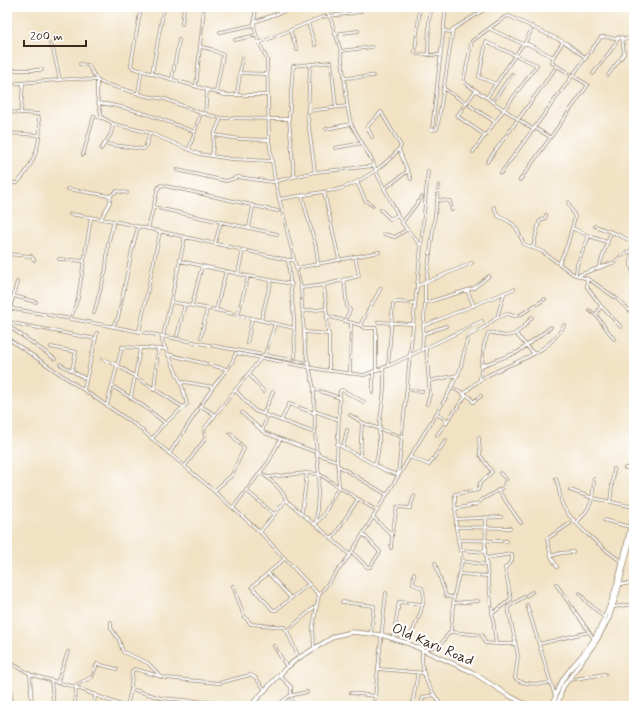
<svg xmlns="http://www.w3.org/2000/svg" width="641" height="713" font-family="Mynerve,sans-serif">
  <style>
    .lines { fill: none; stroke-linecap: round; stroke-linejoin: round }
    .minor-casing { stroke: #968671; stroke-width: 3.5 }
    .primary-casing { stroke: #968671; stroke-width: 5 }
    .minor { stroke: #fff; stroke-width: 2 }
    .primary { stroke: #fff; stroke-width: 3.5 }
    .labels { text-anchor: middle; stroke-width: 4; stroke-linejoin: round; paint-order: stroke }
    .street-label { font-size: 15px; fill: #3b2a1e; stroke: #fff }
  </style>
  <rect width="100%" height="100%" fill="#fff"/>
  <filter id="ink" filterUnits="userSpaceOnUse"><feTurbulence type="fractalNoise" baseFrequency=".025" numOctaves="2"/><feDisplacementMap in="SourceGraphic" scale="8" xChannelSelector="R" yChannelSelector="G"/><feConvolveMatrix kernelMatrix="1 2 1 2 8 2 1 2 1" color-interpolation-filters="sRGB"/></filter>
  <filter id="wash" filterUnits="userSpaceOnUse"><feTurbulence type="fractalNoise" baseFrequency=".012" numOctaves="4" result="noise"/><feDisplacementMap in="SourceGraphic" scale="16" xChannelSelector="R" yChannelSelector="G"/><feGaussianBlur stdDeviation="0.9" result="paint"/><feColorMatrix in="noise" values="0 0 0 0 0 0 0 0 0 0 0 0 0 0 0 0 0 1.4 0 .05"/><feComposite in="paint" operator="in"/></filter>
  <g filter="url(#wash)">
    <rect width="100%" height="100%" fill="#f1e2c4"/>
  </g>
  <g filter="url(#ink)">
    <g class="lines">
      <defs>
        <path id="minor" d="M141 7 131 65 133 68 225 95H267
          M256 7 254 25 256 35 267 60 269 140 275 181 301 288 305 348 314 389 315 433 319 476 316 525 350 555
          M325 7 331 20 341 51 372 47
          M420 7 415 52 417 54 439 55
          M446 7 432 130 437 129 438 124 453 29 489 7
          M605 7H634
          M254 22 296 7
          M308 23 315 45
          M182 24 184 7
          M7 25 10 26
          M490 29 523 44
          M290 30 297 50
          M443 31 452 32
          M220 32 254 25
          M335 34 358 31
          M235 40 256 35
          M259 43 322 17 360 12 361 7
          M525 43 533 26
          M50 44 53 49 60 80
          M201 47 211 49 223 55 216 92
          M428 55 429 21 432 7
          M80 64 88 65 97 80 102 83 146 96 165 99 201 113 221 118 289 119
          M7 66 9 49
          M7 70H42
          M152 73 164 7
          M240 73 267 74
          M593 74 614 46 619 37
          M608 75 624 54 622 37
          M344 78 373 76
          M172 79 179 40
          M97 81V96L102 118
          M7 84 71 79 97 80
          M196 86 204 7
          M443 88 495 122
          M476 90 457 116 486 136
          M138 93 142 70
          M237 95 242 58
          M487 97 523 44H528L553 57
          M493 101 512 74
          M98 103C132 107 164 120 195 132
          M7 112 21 113 23 83
          M308 112 310 64
          M205 114 207 90
          M535 128 550 137
          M326 129 351 124
          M534 130 465 83 464 78 472 41 505 17 509 16 566 43 586 58
          M7 133 39 135
          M214 135 240 139 269 140
          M106 144 143 149 145 148 150 133
          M335 148 362 143
          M101 149 111 134 113 124
          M189 149 201 113
          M399 150 411 179
          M473 152 537 65 486 42 479 77 496 84
          M83 155 94 116 105 119 114 124 150 133 199 154 231 159 272 161
          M212 156 214 135 221 118
          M487 162 557 66
          M177 170 226 181 238 177 272 182 315 172 374 166
          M315 172 307 113 309 111 347 106
          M501 173 601 37 634 39
          M7 175 12 183H17C34 166 44 138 38 114L21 113
          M294 176 289 119 293 66 331 62 336 107
          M520 180 588 85 552 63 553 57 563 42
          M357 182 365 200 373 206
          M68 189 110 196
          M384 189 408 171
          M324 192 339 259
          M302 196 316 247 318 263
          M280 199C298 196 317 193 335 190 356 186 390 163 401 146L381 112 367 127 372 137
          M437 200 450 201 452 210
          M253 206 278 211
          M153 207 221 222
          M494 207 498 216C519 226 514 225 524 244L543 252 573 274 590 280 616 298 634 315
          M381 210 390 219 398 215
          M70 214 114 221 288 260H294
          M101 219 110 202 111 195 117 191 127 193
          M402 223 422 197
          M595 226 619 235 632 242 631 265 634 277
          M572 228 589 236 577 265 576 274
          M148 229 158 188 161 185 252 205 253 207 249 227
          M384 234 395 237 406 230
          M589 236 607 242
          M215 243 221 222 277 234
          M421 246 428 171
          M533 248 539 222 545 218 546 215
          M7 254 31 256 34 260
          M59 259 84 261
          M288 260 294 319 295 357
          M180 261 248 276 292 284
          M559 264 567 246 575 217 568 202
          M599 267 611 232
          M297 268 379 252
          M238 273 243 250
          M579 275 615 262 621 256 634 249
          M587 278V287L601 306 596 315
          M344 279 347 307 350 310 345 321
          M426 283 439 185
          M425 284V303L474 288 489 276
          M324 285 327 316 360 325 364 328H376V371
          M417 286 472 263
          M301 288 324 285 359 276 355 256
          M467 290 474 306
          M14 296 36 302
          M171 302 216 310 294 328
          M192 305 202 266
          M601 306 621 327
          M7 308C108 324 208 346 309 363
          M10 309 17 282
          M216 310 226 271
          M589 310 596 315 614 339
          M303 311 326 309
          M94 313 106 269 108 244 114 221
          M238 315 248 276
          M327 316 328 333
          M71 318 78 298 91 218
          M497 318 504 294
          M261 320 271 281
          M7 322 96 339
          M378 322 412 324
          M7 325 55 359
          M360 325 381 288
          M423 326 514 289
          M112 327 118 318 132 250 138 227
          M139 332 160 232
          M305 332 329 334V371
          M423 334 446 326
          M516 334 534 354
          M177 336 185 304
          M201 337 207 309
          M7 338 137 426 207 485 260 532 319 595 313 626 314 649
          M247 343 252 318
          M51 347 76 352 72 370
          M426 349 430 394 427 404
          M422 350 425 304
          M236 353 323 370 364 375 388 366 482 321
          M167 354 226 369
          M265 355 275 324
          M632 355H634
          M102 359 117 365 184 408
          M60 364 86 379
          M388 366 393 304 396 302 415 303
          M481 366 518 352 551 327
          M249 374 264 392
          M350 374 351 323
          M480 379 484 345 488 333C492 331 495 334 500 335 515 339 524 327 532 317
          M429 381 458 375
          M181 383 162 341 185 237
          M112 386 142 405 165 423
          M84 389 97 333
          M314 389 340 398
          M154 390 158 350
          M235 390 255 411 315 433
          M407 390 422 391
          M373 393V372
          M481 396 473 402 470 397 464 394C491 362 544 364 564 325
          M131 397 140 349
          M107 405 122 347 165 349
          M201 406 215 415
          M314 411 337 419
          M242 413 265 433 318 453
          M263 414 273 392
          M436 414 445 419 447 423
          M350 415 363 423 402 437
          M281 421 289 404 314 413
          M262 431 267 416
          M437 435 465 397 462 392 451 388
          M152 439 161 427 187 404 181 383 185 382 213 387
          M337 444 386 471 398 475 421 246 402 223 378 176 373 162 351 124 348 110 341 51
          M343 447 347 430
          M169 454 213 387 231 364 236 353
          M319 455 337 461
          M360 456 362 422
          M410 457 429 465 446 440
          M337 465 387 495
          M375 465C381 449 378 438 380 421 382 403 386 387 383 368
          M185 466 205 439 204 429 261 358
          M625 468 634 469
          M260 472C269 478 283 490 286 500
          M268 477 307 473 319 474 377 511
          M556 479C560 488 559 498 563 506 571 522 606 551 622 562
          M246 490 274 514
          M498 490 521 523
          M570 490 593 498 634 507
          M214 491 232 475 244 448 230 433
          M610 502 614 469
          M233 508 269 461 280 440
          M455 509 477 504 483 499 504 487 506 479 500 473
          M302 511 307 473
          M373 517 392 535 391 548
          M486 517 485 552 496 644H515
          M456 519 501 517
          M604 520 630 527
          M577 522C592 507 593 500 594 479
          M316 523 323 516 339 486 337 458 340 391 342 390 364 402
          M456 527 510 528
          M260 532 286 500 315 525
          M392 535 397 507 410 508 414 496
          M332 539 358 499
          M459 540 507 541
          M461 550 485 552
          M352 552 367 567H370L380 552 363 534
          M551 556 561 553 573 552
          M486 558 512 554V561L505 568 511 599 493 613
          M284 559 252 587 273 610H276L309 584
          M462 561 487 565
          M435 563 446 596 454 598
          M557 567 551 556 547 539 575 520
          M268 573 291 598
          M460 574 488 576
          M556 584 594 639
          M620 584H627L634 581
          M233 586 244 616 251 624 284 627 287 631
          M532 592 508 607 518 656 515 678C520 685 543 684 551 683
          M580 593 586 601 605 618
          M319 595 350 555 447 396 460 370 468 336 485 327 495 319 507 314 515 316 520 315 545 299
          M342 602 374 606 371 633
          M454 603 478 601
          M527 605 555 696
          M614 607 634 604
          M111 622V628L119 640 123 652 148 663 161 677
          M451 632 482 635 485 643 497 644
          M393 638 399 602 422 604
          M407 643C413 630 429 601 422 588L413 584 414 573
          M539 644 589 632
          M274 646 287 667
          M422 650C421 676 427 685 442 706
          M425 650 441 644 451 630 454 595 462 561 456 528 455 494 478 490 480 483 492 472 480 455 479 438
          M299 658 287 631 317 605
          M7 661 32 675 75 687 123 706
          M379 669 423 673
          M30 674 32 706
          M279 675 291 687 292 706
          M569 680 605 674
          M51 681 54 706
          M57 683 68 652
          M131 689 161 698 229 704 233 706
          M351 693 375 696
          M7 702 11 699 9 663
          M498 705V706
          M75 706 76 685 92 677 97 664 117 669
          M94 706 95 694
          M127 706 131 689 132 671 135 669 166 678 219 683 250 675 255 677 265 690
          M277 706 289 696 307 692
          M374 706 386 593
          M412 706 418 672
          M421 706 423 697 434 695"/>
        <path id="primary" d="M250 706 285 669 297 659 335 636 352 632 382 635 407 643 472 672 506 694 529 706
          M554 706C555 678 581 661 594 639 617 600 624 553 634 511
          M557 706 563 687 597 640 609 618 617 594 634 526"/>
      </defs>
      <use href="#minor" class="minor-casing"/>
      <use href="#primary" class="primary-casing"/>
      <use href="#minor" class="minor"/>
      <use href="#primary" class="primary"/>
    </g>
  </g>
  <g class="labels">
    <g class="street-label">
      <text transform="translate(433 644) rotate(23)" y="5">Old Karu Road</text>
    </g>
  </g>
  <rect width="641" height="713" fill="none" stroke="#fff" stroke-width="24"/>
  <path d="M24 40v6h62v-6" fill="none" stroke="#3b2a1e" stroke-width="2"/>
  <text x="30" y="40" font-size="12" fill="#3b2a1e" stroke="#ffffff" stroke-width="3" paint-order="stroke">200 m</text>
</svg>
